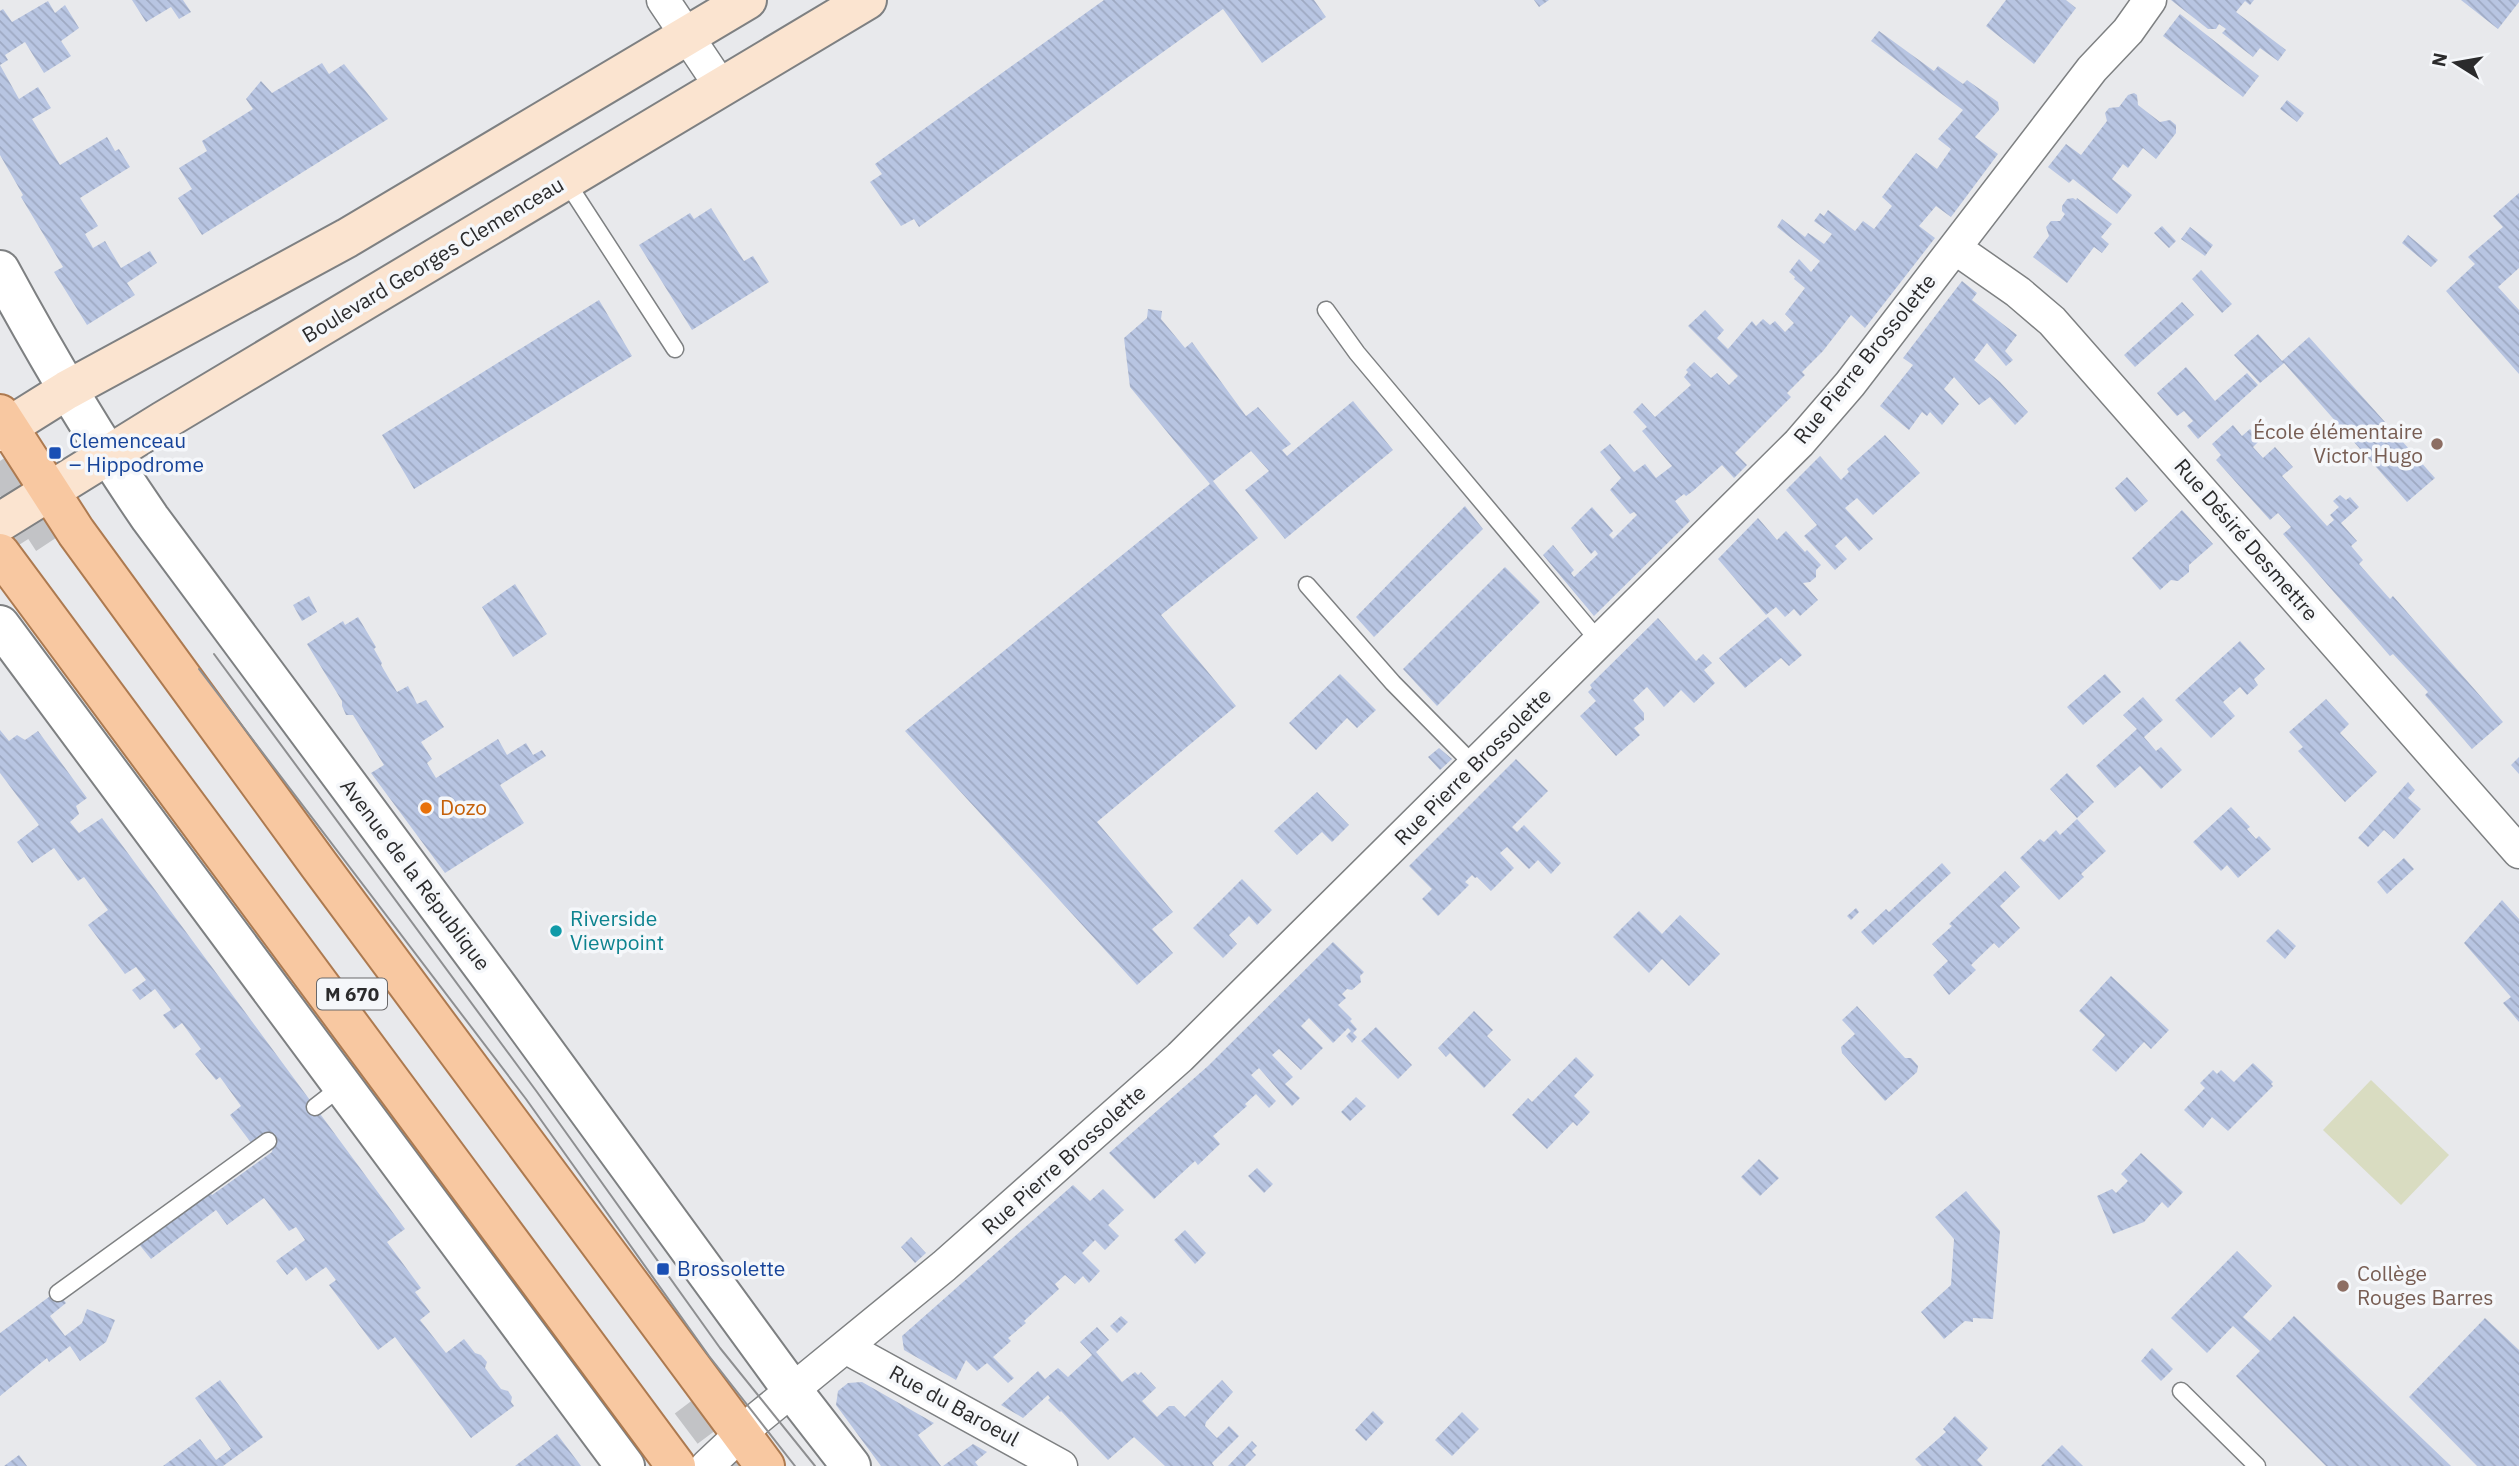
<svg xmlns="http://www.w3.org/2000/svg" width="2519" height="1466" font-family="'IBM Plex Sans',sans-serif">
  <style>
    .garden { fill: #d9dcc1 }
    .building { fill: url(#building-back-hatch) }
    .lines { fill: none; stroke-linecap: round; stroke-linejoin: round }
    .primary-tunnel { stroke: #c2c3c6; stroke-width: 38; stroke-dasharray: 38 19; stroke-linecap: butt }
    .service-casing { stroke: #7e8082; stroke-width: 19 }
    .minor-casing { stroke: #7e8082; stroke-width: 35 }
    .tertiary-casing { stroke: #7e8082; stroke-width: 42 }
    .secondary-casing { stroke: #7e8082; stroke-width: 42 }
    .primary-casing { stroke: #ad7a50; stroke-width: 42 }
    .service { stroke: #fff; stroke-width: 16 }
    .minor { stroke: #fff; stroke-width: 32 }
    .tertiary { stroke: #fff; stroke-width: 38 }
    .secondary { stroke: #fbe4d0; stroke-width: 38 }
    .primary { stroke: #f8c8a1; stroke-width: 38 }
    .tram { stroke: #8e8f91; stroke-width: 2 }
    .education-dot { fill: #8d6e63; stroke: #f5f7fa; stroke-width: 2.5 }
    .transit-dot { fill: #1a4fb4; stroke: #f5f7fa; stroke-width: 2.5 }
    .food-dot { fill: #e8710a; stroke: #f5f7fa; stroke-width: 2.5 }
    .culture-dot { fill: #0f9aa8; stroke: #f5f7fa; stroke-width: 2.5 }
    .labels { text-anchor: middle; stroke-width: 7; stroke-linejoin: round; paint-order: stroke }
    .shield { fill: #f5f7fa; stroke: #68686a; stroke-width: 2 }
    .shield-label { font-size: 19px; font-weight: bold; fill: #2b2b2c }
    .street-label { font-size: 21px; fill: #2b2b2c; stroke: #f5f7fa }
    .education-label { font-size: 21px; fill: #785e54; stroke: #f5f7fa; text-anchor: end }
    .transit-label { font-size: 21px; fill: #164399; stroke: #f5f7fa; text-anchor: start }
    .food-label { font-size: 21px; fill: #c56008; stroke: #f5f7fa; text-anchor: start }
    .culture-label { font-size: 21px; fill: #0d838f; stroke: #f5f7fa; text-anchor: start }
  </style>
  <defs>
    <pattern id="building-back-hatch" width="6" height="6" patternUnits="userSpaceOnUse" patternTransform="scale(1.75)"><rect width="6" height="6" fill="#b8c5e2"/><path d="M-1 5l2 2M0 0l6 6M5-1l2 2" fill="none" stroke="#9ea9c2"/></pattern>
  </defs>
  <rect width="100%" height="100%" fill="#e8e9ec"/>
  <path class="garden" d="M2371 1080 2449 1155 2401 1205 2323 1130Z"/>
  <path class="building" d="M132 0H183L191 12 179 19 171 7 146 22Z
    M1104 0H1314L1326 17 1262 63 1223 9 919 227 914 219 901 226 870 182 882 174 875 164Z
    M1534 0H1549L1539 7Z
    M2006 0H2066L2076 8 2034 64 1986 26Z
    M2171 0H2254L2250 5 2245 1 2236 12 2286 50 2278 61 2260 48 2253 57 2222 33 2226 29 2219 24 2216 29H2208Z
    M2461 0H2519V2L2498 29Z
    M48 1 55 13 65 5 79 28 61 41 71 56 44 73 25 42 5 55 8 60 0 65 19 99 38 87 51 108 32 119 60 165 107 137 115 151 119 149 130 167 80 198 98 226 85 234 93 248 105 241 121 268 150 251 157 263 127 283 135 295 87 325 54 272 63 267 21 197 23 195 0 155V11L3 9 12 22Z
    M2180 14 2259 76 2243 97 2163 36Z
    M1879 31 1934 71 1938 66 1963 84 1967 80 1998 102 1999 110 1975 137 1998 154 1951 217 1936 206 1919 226 1935 238 1865 328 1851 315 1823 351 1802 372 1805 375 1787 393 1791 397 1735 453 1747 465 1734 478 1722 465 1693 491 1686 496 1684 494 1675 501 1690 521 1594 616 1543 555 1553 545 1574 570 1571 573 1574 577 1598 554 1595 550 1591 554 1571 528 1592 507 1613 531 1609 535 1613 539 1637 515 1634 512 1630 514 1610 490 1621 478 1600 452 1610 444 1634 472 1645 464 1656 478 1672 466 1642 431 1647 427 1633 412 1642 403 1655 417 1691 385 1684 377 1688 372 1686 370 1694 362 1711 378 1717 373 1729 385 1738 376 1688 326 1705 310 1724 330 1717 338 1728 349 1752 321 1756 326 1763 319 1770 325 1775 321 1785 332 1794 323 1785 314 1805 288 1794 279 1795 277 1789 272 1799 259 1811 272 1820 261 1777 227 1782 219 1805 237 1808 233 1824 244 1832 234 1814 221 1820 213 1824 216 1828 210 1855 231 1863 221 1874 229 1892 206 1882 197 1916 153 1937 169 1951 149 1938 139 1963 110 1871 41Z
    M322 63 329 74 344 64 388 119 202 235 178 198 192 189 179 168 207 151 202 141 253 109 246 99 261 81 272 93Z
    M2134 93 2137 95 2138 105 2160 122 2170 120 2176 125V133L2156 159 2143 148 2128 168 2123 164 2112 179 2132 195 2117 214 2073 179 2069 183 2048 167 2066 144 2081 155 2107 121 2105 113 2109 108 2119 107 2128 95Z
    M2287 100 2304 113 2297 122 2280 109Z
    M2519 193V268L2498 287 2519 310V374L2446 291 2475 264 2468 257 2503 227 2493 216Z
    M2073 198 2076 200 2077 198 2112 224 2101 237 2109 244 2102 253 2094 247 2067 283 2033 257 2049 236 2046 227 2051 221H2060L2065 214 2062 211V206L2067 199Z
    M711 208 744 261 753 256 769 282 692 330 639 245 690 213 694 219Z
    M2162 226 2176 241 2169 248 2154 233Z
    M2190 227 2213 245 2205 256 2181 239Z
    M2408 235 2438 260 2431 267 2402 243Z
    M2201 270 2232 304 2222 313 2192 279Z
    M1962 281 1977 293 1972 300 2017 335 2005 351 2013 360 2006 366 1987 343 1974 360 2000 382 2028 412 2015 425 1990 397 1979 405 1954 377 1944 389 1959 404 1942 425 1930 412 1927 416 1922 412 1909 430 1880 406 1913 365 1903 358Z
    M599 300 632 356 414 489 382 435Z
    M2182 302 2194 315 2135 367 2124 355Z
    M1148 309 1162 311 1161 319 1185 348 1192 342 1246 416 1258 407 1291 444 1282 450 1287 456 1353 401 1393 450 1285 539 1245 490 1269 471 1251 451 1213 481 1258 538 1161 615 1236 706 1097 822 1173 912 1152 929 1173 953 1137 985 905 731 1210 484 1130 387 1124 338 1147 318Z
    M2258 334 2282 361 2309 337 2435 478 2407 502 2284 363 2260 383 2234 355Z
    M2186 367 2215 401 2247 373 2258 385 2198 439 2187 426 2193 421 2184 411 2177 416 2157 393Z
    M2233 425 2242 436 2250 429 2260 440 2253 447 2263 458 2275 447 2293 467 2282 476 2327 526 2334 520 2330 515 2339 507 2333 501 2340 495 2346 500 2350 497 2359 507 2341 523 2357 541 2351 546 2363 560 2359 564 2390 599 2393 596 2503 722 2472 749 2425 695 2428 692 2393 654 2390 656 2283 534 2291 527 2278 513 2270 520 2216 460 2221 455 2212 444Z
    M1885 435 1920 473 1873 515 1857 498 1845 508 1873 539 1859 551 1846 536 1835 546 1847 559 1835 570 1804 536 1817 525 1786 490 1820 456 1841 480 1849 472 1847 469Z
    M2127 477 2148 501 2135 512 2115 488Z
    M1465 506 1483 529 1374 637 1356 617Z
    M2182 510 2213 544 2189 565V572L2178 581 2171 580 2160 590 2132 558Z
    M1758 518 1777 540 1786 531 1805 552 1807 550 1821 565 1816 570V577L1810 582 1803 583 1818 600 1800 616 1794 609 1785 617 1776 607 1766 615 1718 559Z
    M1505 567 1540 602 1437 706 1403 669Z
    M515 584 547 634 513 657 482 607Z
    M309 596 317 612 302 621 293 605Z
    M358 617 376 647 374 649 382 663 381 665 397 692 408 686 417 704 426 700 444 727 421 742 432 759 427 763 436 778 498 739 507 755 526 743 533 755 542 750 546 756 500 785 524 823 445 873 371 773 384 765 353 715H346L342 706V701L307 644 343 621 345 625Z
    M1768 617 1802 655 1789 666 1781 658 1745 688 1719 658Z
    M1658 618 1696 661 1703 654 1712 663 1704 670 1715 683 1694 703 1681 690 1664 707 1647 687 1633 700 1644 713V720L1634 728 1640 735 1616 756 1580 716 1596 701 1588 692 1592 688 1590 685Z
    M2240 641 2265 669 2254 679 2258 685 2247 695 2240 687 2223 702 2235 716 2211 738 2175 700Z
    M1340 674 1376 710 1357 728 1347 718 1316 750 1289 723Z
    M2105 674 2121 692 2083 725 2067 707Z
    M2143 697 2163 720 2144 737 2156 751 2161 747 2182 770 2161 789 2140 766 2115 788 2096 766 2137 729 2123 715Z
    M2326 699 2349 724 2340 733 2377 772 2345 802 2298 751 2303 747 2289 732Z
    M0 730 9 741 17 735 25 740 38 731 87 798 76 806 79 814 70 822 79 833 102 818 405 1229 387 1242 421 1288 415 1292 430 1312 420 1320 446 1353 464 1339 475 1353 481 1355 487 1362 485 1368 501 1389 508 1391 512 1397 511 1402 514 1406 471 1438 395 1337 378 1350 329 1285 336 1280 326 1267 306 1281 296 1267 287 1275 276 1261 305 1240 296 1227 289 1231 264 1198 227 1225 216 1210 151 1259 138 1243 209 1191 212 1195 222 1188 272 1152 273 1146 252 1144 230 1115 241 1106 220 1077 216 1080 195 1054 201 1049 182 1023 174 1029 163 1015 171 1010 155 989 140 1000 132 990 146 980 136 967 125 974 88 925 108 910 84 877 78 881 54 848 32 863 17 842 39 825 0 773Z
    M1439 748 1452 759 1440 770 1428 757Z
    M2519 757V774L2511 765Z
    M1516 759 1548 791 1512 827 1517 832 1524 825 1561 863 1551 874 1538 860 1529 869 1507 847 1500 853 1514 868 1491 891 1477 877 1475 878 1472 875 1465 882 1469 885 1438 916 1422 899 1432 889 1409 866Z
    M2067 773 2094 802 2077 818 2050 789Z
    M2408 782 2415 790 2408 798 2421 809 2394 839 2384 830 2368 847 2358 838Z
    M1317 792 1349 825 1332 842 1322 832 1297 855 1274 831Z
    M2231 807 2250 827 2247 829 2256 839 2259 836 2271 849 2238 878 2227 865 2221 871 2193 842Z
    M2077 819 2106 851 2081 874 2084 877 2059 900 2020 858 2040 839 2044 842 2056 830 2060 835Z
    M2404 858 2414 869 2387 894 2377 882Z
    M1942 863 1951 873 1873 945 1861 932 1886 909 1889 912Z
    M2005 871 2020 887 2000 906 2020 928 1999 948 1994 943 1971 965 1976 970 1949 995 1933 975 1948 961 1932 944 1952 926 1949 924Z
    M1242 879 1272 910 1257 925 1249 916 1239 926 1229 935 1237 944 1223 958 1193 928Z
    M2502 900 2519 919V1022L2503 1003 2511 997 2464 943Z
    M1856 908 1859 912 1851 920 1847 916Z
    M1639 911 1662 934 1680 915 1720 954 1689 986 1662 959 1649 973 1613 937Z
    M2278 929 2296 946 2285 959 2266 941Z
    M1333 942 1364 972 1360 976 1361 982 1352 990 1347 989 1342 994 1346 998 1338 1005 1352 1019 1350 1021 1357 1029 1353 1033 1357 1037 1352 1043 1346 1036 1351 1031 1348 1028 1333 1043 1309 1018 1301 1026 1323 1048 1301 1070 1279 1049 1272 1055 1293 1077 1285 1084 1300 1098 1292 1106 1259 1068 1251 1075 1276 1101 1269 1108 1256 1094 1245 1104 1247 1106 1213 1136 1220 1144 1198 1165 1195 1161 1154 1199 1109 1153 1208 1066Z
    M2111 976 2169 1030 2151 1049 2144 1042 2116 1072 2092 1050 2105 1035 2079 1011Z
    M1857 1006 1905 1058H1911L1918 1066 1917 1072 1885 1101 1842 1053 1841 1047 1855 1034 1842 1020Z
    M1474 1011 1493 1030 1487 1036 1511 1060 1484 1088 1450 1053 1446 1057 1438 1048Z
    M1376 1027 1412 1065 1398 1079 1361 1041Z
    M1576 1057 1594 1075 1574 1096 1590 1112 1577 1126 1573 1122 1547 1149 1512 1115 1528 1098 1532 1102Z
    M2253 1063 2273 1082 2271 1084 2273 1086 2228 1131 2212 1117 2203 1128 2184 1110 2205 1088 2200 1083 2213 1070 2217 1074 2221 1070 2234 1082Z
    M1356 1097 1366 1106 1350 1121 1341 1112Z
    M2141 1153 2183 1192 2168 1208 2162 1202 2144 1222 2113 1234 2097 1196 2112 1189 2116 1193 2128 1181 2121 1174Z
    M1759 1159 1779 1178 1760 1196 1741 1177Z
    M1257 1168 1273 1184 1264 1193 1248 1176Z
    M1073 1185 1090 1201 1103 1189 1124 1210 1108 1225 1119 1236 1105 1250 1095 1240 1082 1253 1100 1271 1089 1283 1083 1276 1075 1284 1065 1275 1055 1284 1059 1289 1024 1321 1026 1323 1008 1338 1011 1341 993 1357 1014 1378 1008 1383 987 1363 977 1371 966 1360 956 1380 904 1350 902 1336Z
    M1966 1191 2000 1231 1993 1319 1973 1318V1322L1965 1321 1944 1339 1921 1312 1951 1285 1954 1239 1935 1217Z
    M1185 1230 1206 1253 1195 1264 1174 1240Z
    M911 1237 926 1253 915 1263 901 1247Z
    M2237 1251 2272 1286 2243 1317 2270 1341 2294 1316 2451 1466H2326L2236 1376 2260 1351 2233 1326 2207 1353 2171 1318Z
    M57 1291 66 1303 50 1316 65 1336 82 1323 87 1309 115 1320 106 1342 80 1361 70 1346 49 1362 47 1358 0 1396V1333Z
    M1121 1316 1128 1322 1117 1333 1110 1326Z
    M2485 1318 2519 1350V1466H2477L2409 1397Z
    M1097 1327 1109 1340 1096 1352 1122 1382 1135 1372 1138 1375 1141 1372 1156 1388 1142 1401 1157 1417 1169 1406H1174L1185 1417 1222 1380 1233 1392 1206 1422 1205 1426 1217 1438 1229 1426 1239 1436 1212 1463 1214 1466H1165L1134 1437 1108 1460 1061 1411 1060 1412 1048 1400 1050 1398 1048 1395 1023 1418 1001 1405 1038 1371 1045 1379 1058 1368 1068 1377 1092 1355 1080 1342Z
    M2152 1348 2173 1369 2161 1381 2141 1361Z
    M220 1380 263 1437 223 1466H163L200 1439 216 1460 231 1449 195 1398Z
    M862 1382 934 1423 918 1435 941 1466H881L836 1405 838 1391 848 1383Z
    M1373 1411 1384 1422 1366 1441 1355 1430Z
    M1462 1412 1479 1429 1452 1456 1435 1440Z
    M1955 1416 1988 1448 1977 1460 1983 1466H1922L1915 1459 1946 1432 1943 1429Z
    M557 1434 581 1466H515Z
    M1252 1441 1257 1446 1252 1451 1256 1455 1245 1466H1228Z
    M973 1444 987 1452 975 1462 978 1466H943Z
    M2062 1445 2083 1466H2041Z
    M19 1455 27 1466H4Z"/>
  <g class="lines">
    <path class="primary-tunnel" d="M0 461 53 542
      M0 512 30 559
      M690 1402 738 1466"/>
    <defs>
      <path id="service" d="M566 181 675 349
        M1326 310 1357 353 1599 641
        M1307 585 1393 683 1474 765
        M315 1107 342 1086
        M58 1293 268 1141
        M2181 1391 2257 1466"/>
      <path id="minor" d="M663 0 722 88
        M1955 248 2018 292 2052 321 2519 852
        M845 1347 1061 1466
        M707 1466 758 1418 944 1266 1180 1057 1799 443 1850 384 2092 69 2128 31 2150 0"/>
      <path id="tertiary" d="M0 270C46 355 95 438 150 518L498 987 792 1390 851 1466
        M0 625 625 1466"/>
      <path id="secondary" d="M0 432 67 390 347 238 747 0
        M0 522 163 421 867 0"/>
      <path id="primary" d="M0 414 76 532 319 865 765 1466
        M0 553 676 1466"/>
    </defs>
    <use href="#service" class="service-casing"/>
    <use href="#minor" class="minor-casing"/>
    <use href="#tertiary" class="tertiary-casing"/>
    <use href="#secondary" class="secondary-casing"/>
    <use href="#primary" class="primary-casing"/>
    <use href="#service" class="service"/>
    <use href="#minor" class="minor"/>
    <use href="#tertiary" class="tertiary"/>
    <use href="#secondary" class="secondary"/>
    <use href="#primary" class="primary"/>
    <path class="tram" d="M214 654 537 1092 720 1348 815 1466
      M199 669 526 1099 709 1356 795 1466"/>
  </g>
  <g class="education-dot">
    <circle cx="2437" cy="444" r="7"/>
    <circle cx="2343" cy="1286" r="7"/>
  </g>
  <g class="transit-dot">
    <rect x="48" y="446" width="14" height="14" rx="3.5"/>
    <rect x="656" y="1262" width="14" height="14" rx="3.5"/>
  </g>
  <circle class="food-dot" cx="426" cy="808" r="7"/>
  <circle class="culture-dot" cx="556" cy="931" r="7"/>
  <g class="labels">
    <rect class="shield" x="317" y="978.5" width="70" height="31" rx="5"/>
    <g class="shield-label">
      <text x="352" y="1001">M 670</text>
    </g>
    <g class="street-label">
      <text transform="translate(433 260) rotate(-31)" y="7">Boulevard Georges Clemenceau</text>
      <text transform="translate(1865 359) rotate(-51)" y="7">Rue Pierre Brossolette</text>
      <text transform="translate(2246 540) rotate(49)" y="7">Rue Désiré Desmettre</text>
      <text transform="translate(1473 767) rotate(-45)" y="7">Rue Pierre Brossolette</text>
      <text transform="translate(415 875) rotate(53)" y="7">Avenue de la République</text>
      <text transform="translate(1064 1160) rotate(-42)" y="7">Rue Pierre Brossolette</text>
      <text transform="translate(954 1406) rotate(29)" y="7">Rue du Baroeul</text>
    </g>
    <g class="education-label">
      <text x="2423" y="439">École élémentaire<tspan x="2423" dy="24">Victor Hugo</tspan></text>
      <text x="2357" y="1281" text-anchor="start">Collège<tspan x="2357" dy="24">Rouges Barres</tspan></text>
    </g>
    <g class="transit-label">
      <text x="69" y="448">Clemenceau<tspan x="69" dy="24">– Hippodrome</tspan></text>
      <text x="677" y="1276">Brossolette</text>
    </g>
    <g class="food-label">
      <text x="440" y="815">Dozo</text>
    </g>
    <g class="culture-label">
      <text x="570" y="926">Riverside<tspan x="570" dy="24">Viewpoint</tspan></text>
    </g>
  </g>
  <g transform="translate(2456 63) rotate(281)" stroke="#f5f7fa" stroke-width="5" paint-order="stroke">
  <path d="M0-5L12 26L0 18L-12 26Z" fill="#2b2b2c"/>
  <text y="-10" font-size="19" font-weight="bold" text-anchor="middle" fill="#2b2b2c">N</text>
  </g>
</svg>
